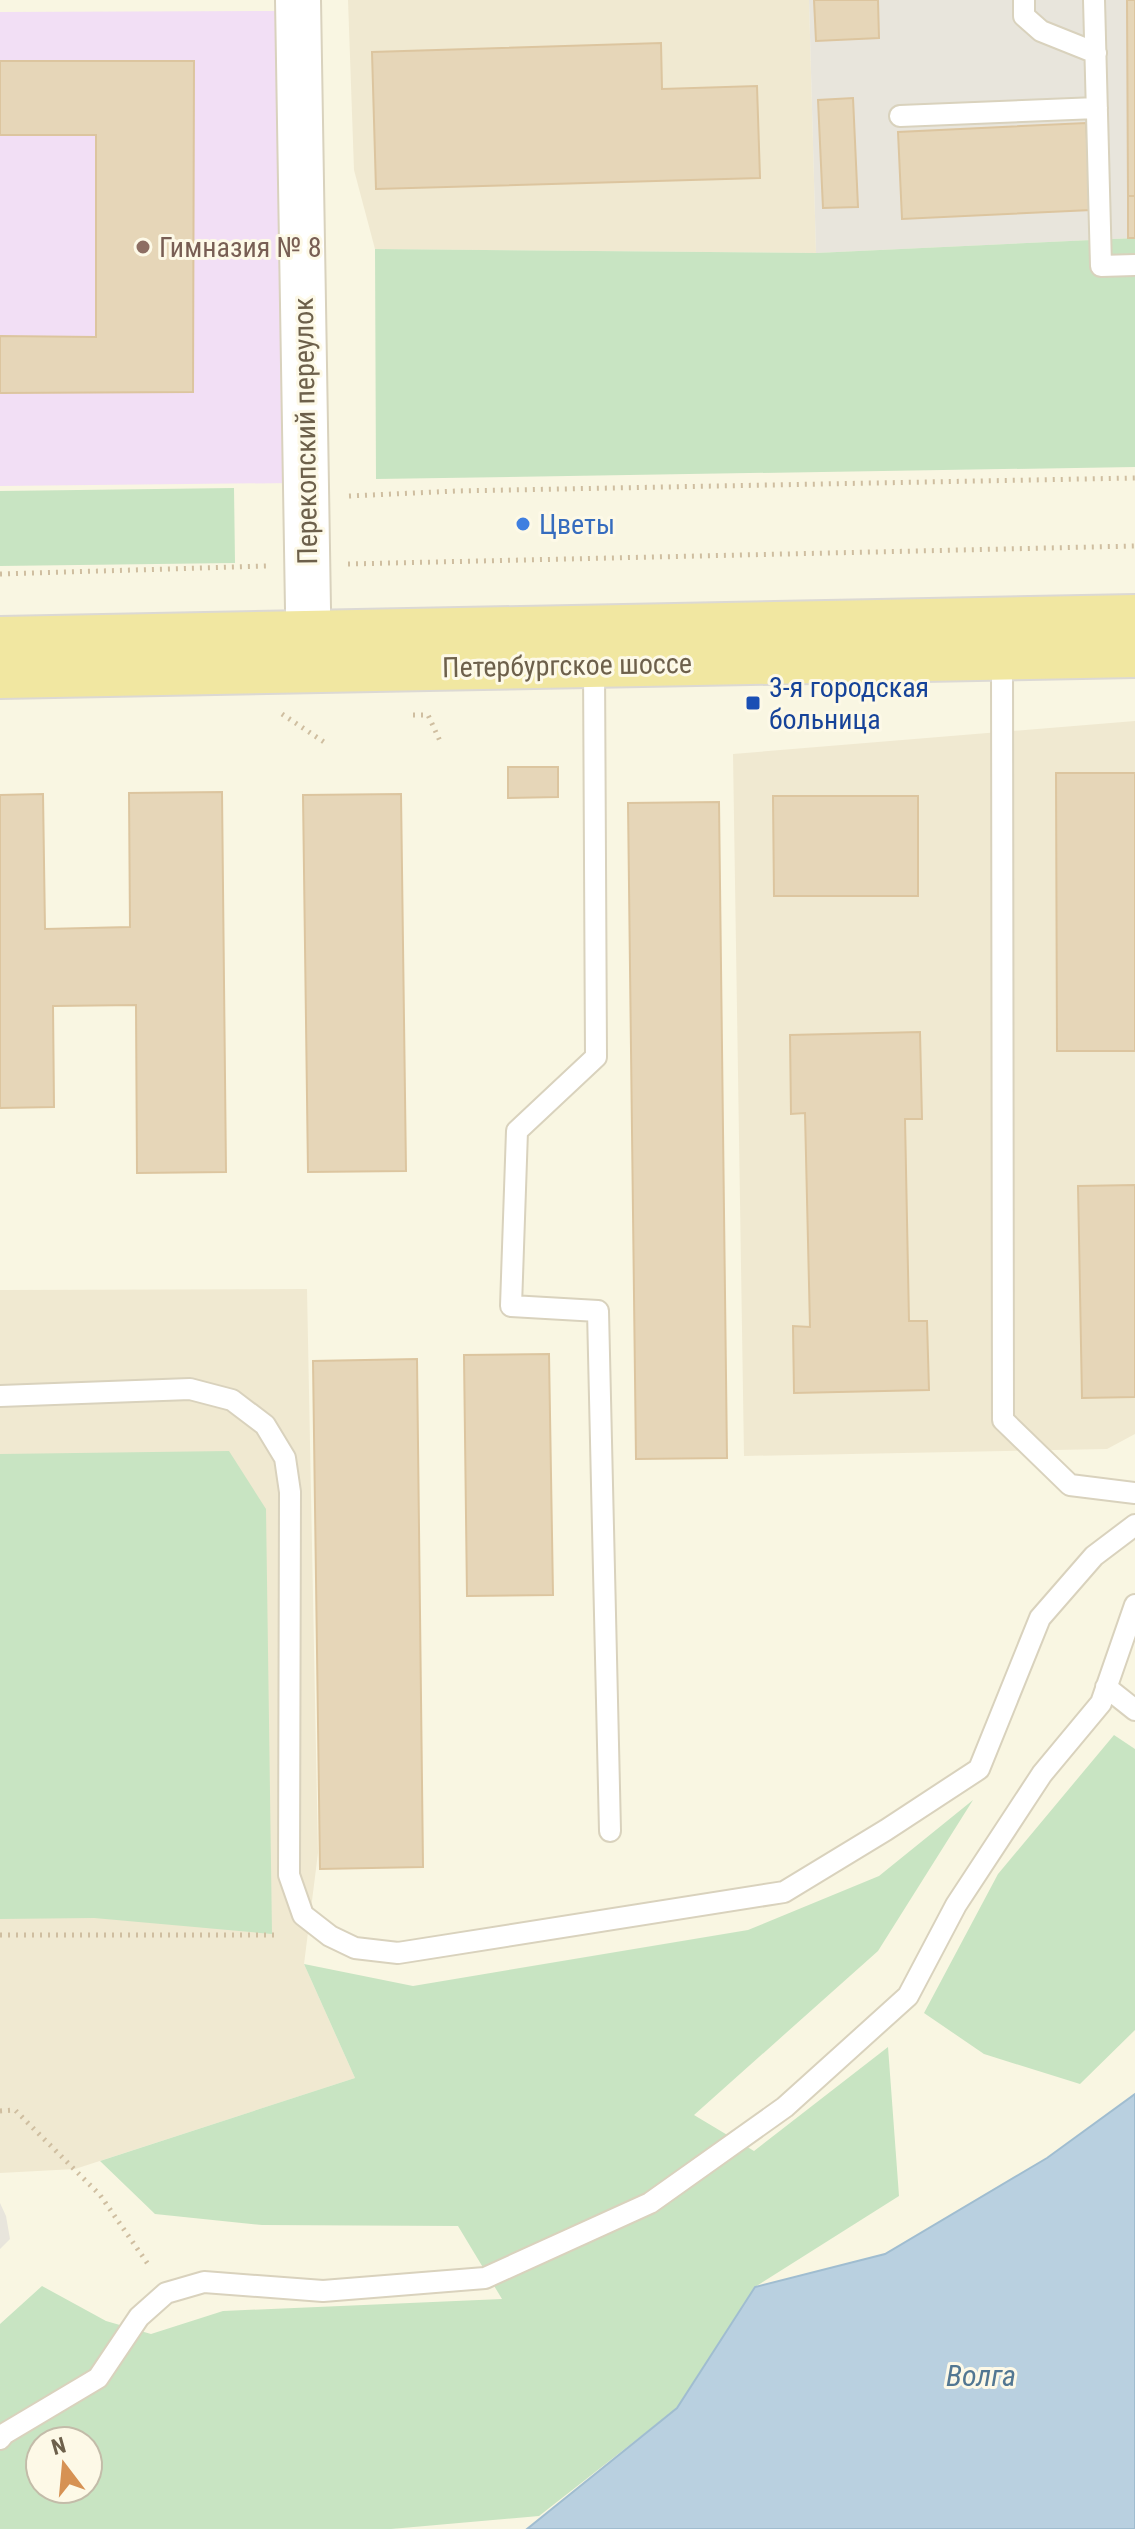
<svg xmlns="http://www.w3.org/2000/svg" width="1135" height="2529" font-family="'Roboto Condensed',sans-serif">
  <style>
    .residential { fill: #f0e9d1 }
    .industrial { fill: #e8e5dc }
    .education { fill: #f2dff5 }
    .green { fill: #c8e4c2; fill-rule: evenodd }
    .water { fill: #b9d0e0; stroke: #a0bdd0; stroke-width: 2 }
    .building { fill: #e6d6b8; stroke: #dcc59f; stroke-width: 2 }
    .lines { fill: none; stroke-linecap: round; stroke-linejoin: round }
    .service-casing { stroke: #d9d2bd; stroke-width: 24 }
    .tertiary-casing { stroke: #d9d2bd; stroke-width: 48 }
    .primary-casing { stroke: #dcd9d4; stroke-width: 48 }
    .path { stroke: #cfbea0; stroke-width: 5; stroke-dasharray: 2 6; stroke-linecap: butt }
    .service { stroke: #fff; stroke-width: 20 }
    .tertiary { stroke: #fff; stroke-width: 44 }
    .primary { stroke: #f1e7a1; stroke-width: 44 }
    .education-dot { fill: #8d6e63; stroke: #fdf9e7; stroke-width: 3 }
    .shop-dot { fill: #3f7fe0; stroke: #fdf9e7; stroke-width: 3 }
    .transit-dot { fill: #1a4fb4; stroke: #fdf9e7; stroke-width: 3 }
    .labels { text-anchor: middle; stroke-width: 6; stroke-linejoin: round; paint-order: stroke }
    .education-label { font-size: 28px; fill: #785e54; stroke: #fdf9e7; text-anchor: start }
    .street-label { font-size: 28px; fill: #6d604b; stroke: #fdf9e7 }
    .shop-label { font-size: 28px; fill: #366cbe; stroke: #fdf9e7; text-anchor: start }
    .transit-label { font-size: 28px; fill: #164399; stroke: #fdf9e7; text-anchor: start }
    .water-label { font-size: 30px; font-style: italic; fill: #527792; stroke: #fdf9e7 }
  </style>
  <rect width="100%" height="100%" fill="#f9f6e2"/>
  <path class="residential" d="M348 0H809L816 253 375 249 354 170Z
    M1135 721V1434L1107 1449 744 1456 733 754Z
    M307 1289 318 1853 304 1964 355 2078 75 2169 0 2173V1290Z"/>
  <path class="industrial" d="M809 0H1135V238L816 253Z
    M0 2203 6 2216 10 2239 0 2249Z"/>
  <path class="education" d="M280 11 292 483 0 486V12Z"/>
  <path class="green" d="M1135 238V467L376 479 375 249 816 253Z
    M234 488 235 563 0 566V491Z
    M229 1451 266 1509 272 1934 94 1918 0 1919V1454Z
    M1114 1735 1135 1749V2030L1080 2084 984 2054 924 2013 998 1874Z
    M973 1800 878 1951 694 2115 754 2151 888 2047 899 2196 755 2287 677 2408 539 2516 391 2529H0V2324L42 2286 106 2321 151 2334 223 2311 502 2299 458 2226 262 2225 155 2214 100 2161 355 2078 304 1964 413 1986 748 1930 879 1876ZM40 2441H88V2489H40Z"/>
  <path class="water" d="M1135 2094V2529H527L677 2408 755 2287 885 2254 1047 2158Z"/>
  <path class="building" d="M814 0H878L879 38 816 41Z
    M1127 0H1135V196H1128Z
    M661 43 662 89 757 86 760 178 376 189 372 52Z
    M0 61H194L193 392 0 393V336L96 337V135H0Z
    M853 98 858 207 823 208 818 100Z
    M1086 123 1091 210 902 219 898 132Z
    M1128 196H1135V238H1128Z
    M508 767H558V797L508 798Z
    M1056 773H1135V1051H1057Z
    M222 792 226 1172 137 1173 136 1005 53 1006 54 1107 0 1108V795L43 794 45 929 130 927 129 793Z
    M401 794 406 1171 308 1172 303 795Z
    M773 796H918V896H774Z
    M719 802 727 1458 636 1459 628 803Z
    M920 1032 922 1119H905L909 1321H927L929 1390 794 1393 793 1326 810 1327 805 1113 791 1114 790 1035Z
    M1135 1185V1397L1082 1398 1078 1186Z
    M549 1354 553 1595 467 1596 464 1355Z
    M417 1359 423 1867 320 1869 313 1361Z"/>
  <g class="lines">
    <defs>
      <path id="service" d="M1024 0V16L1041 31 1096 53
        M1094 0 1101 266 1135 265
        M900 116 1097 108
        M1002 658 1003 1420 1070 1485 1135 1493
        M594 665 596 1057 517 1131 511 1306 598 1311 610 1831
        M0 1396 190 1389 232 1400 265 1425 285 1458 290 1492 289 1875 303 1915 330 1936 355 1948 398 1953 784 1892 886 1830 979 1769 1040 1618 1094 1556 1135 1525
        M1106 1687 1135 1710
        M0 2439 4 2434 98 2378 139 2317 166 2293 204 2282 323 2291 485 2278 650 2203 785 2107 908 1996 956 1905 1042 1774 1101 1703 1135 1605"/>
      <path id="tertiary" d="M298 0 309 670"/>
      <path id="primary" d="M0 639 1135 617
        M0 676 1135 655"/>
    </defs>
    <use href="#service" class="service-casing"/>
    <use href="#tertiary" class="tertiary-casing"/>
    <use href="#primary" class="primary-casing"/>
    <path class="path" d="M349 496 456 491 1135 478
      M348 564 1135 546
      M0 574 267 566
      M282 714 324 742
      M413 715H428L440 741
      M0 1935H279
      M0 2111 15 2110 100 2195 150 2267"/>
    <use href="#service" class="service"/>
    <use href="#tertiary" class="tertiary"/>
    <use href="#primary" class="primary"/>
  </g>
  <circle class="education-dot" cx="143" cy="247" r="8"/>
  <circle class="shop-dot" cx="523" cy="524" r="8"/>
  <rect class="transit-dot" x="745" y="695" width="16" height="16" rx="4"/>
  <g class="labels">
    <g class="education-label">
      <text x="159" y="257">Гимназия № 8</text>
    </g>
    <g class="street-label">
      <text transform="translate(305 431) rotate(-91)" y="10">Перекопский переулок</text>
      <text transform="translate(567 665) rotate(-1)" y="10">Петербургское шоссе</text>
    </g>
    <g class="shop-label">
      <text x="539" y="534">Цветы</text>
    </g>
    <g class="transit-label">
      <text x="769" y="697">3-я городская<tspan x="769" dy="32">больница</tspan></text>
    </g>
    <g class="water-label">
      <text x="981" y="2386">Волга</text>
    </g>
  </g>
  <g transform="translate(64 2465) rotate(344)"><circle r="38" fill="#fdf9e7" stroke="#c3bca9" stroke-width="2"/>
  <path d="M0-6L14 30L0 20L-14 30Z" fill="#d69254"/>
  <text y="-12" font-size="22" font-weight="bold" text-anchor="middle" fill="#6d604b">N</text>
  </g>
</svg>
